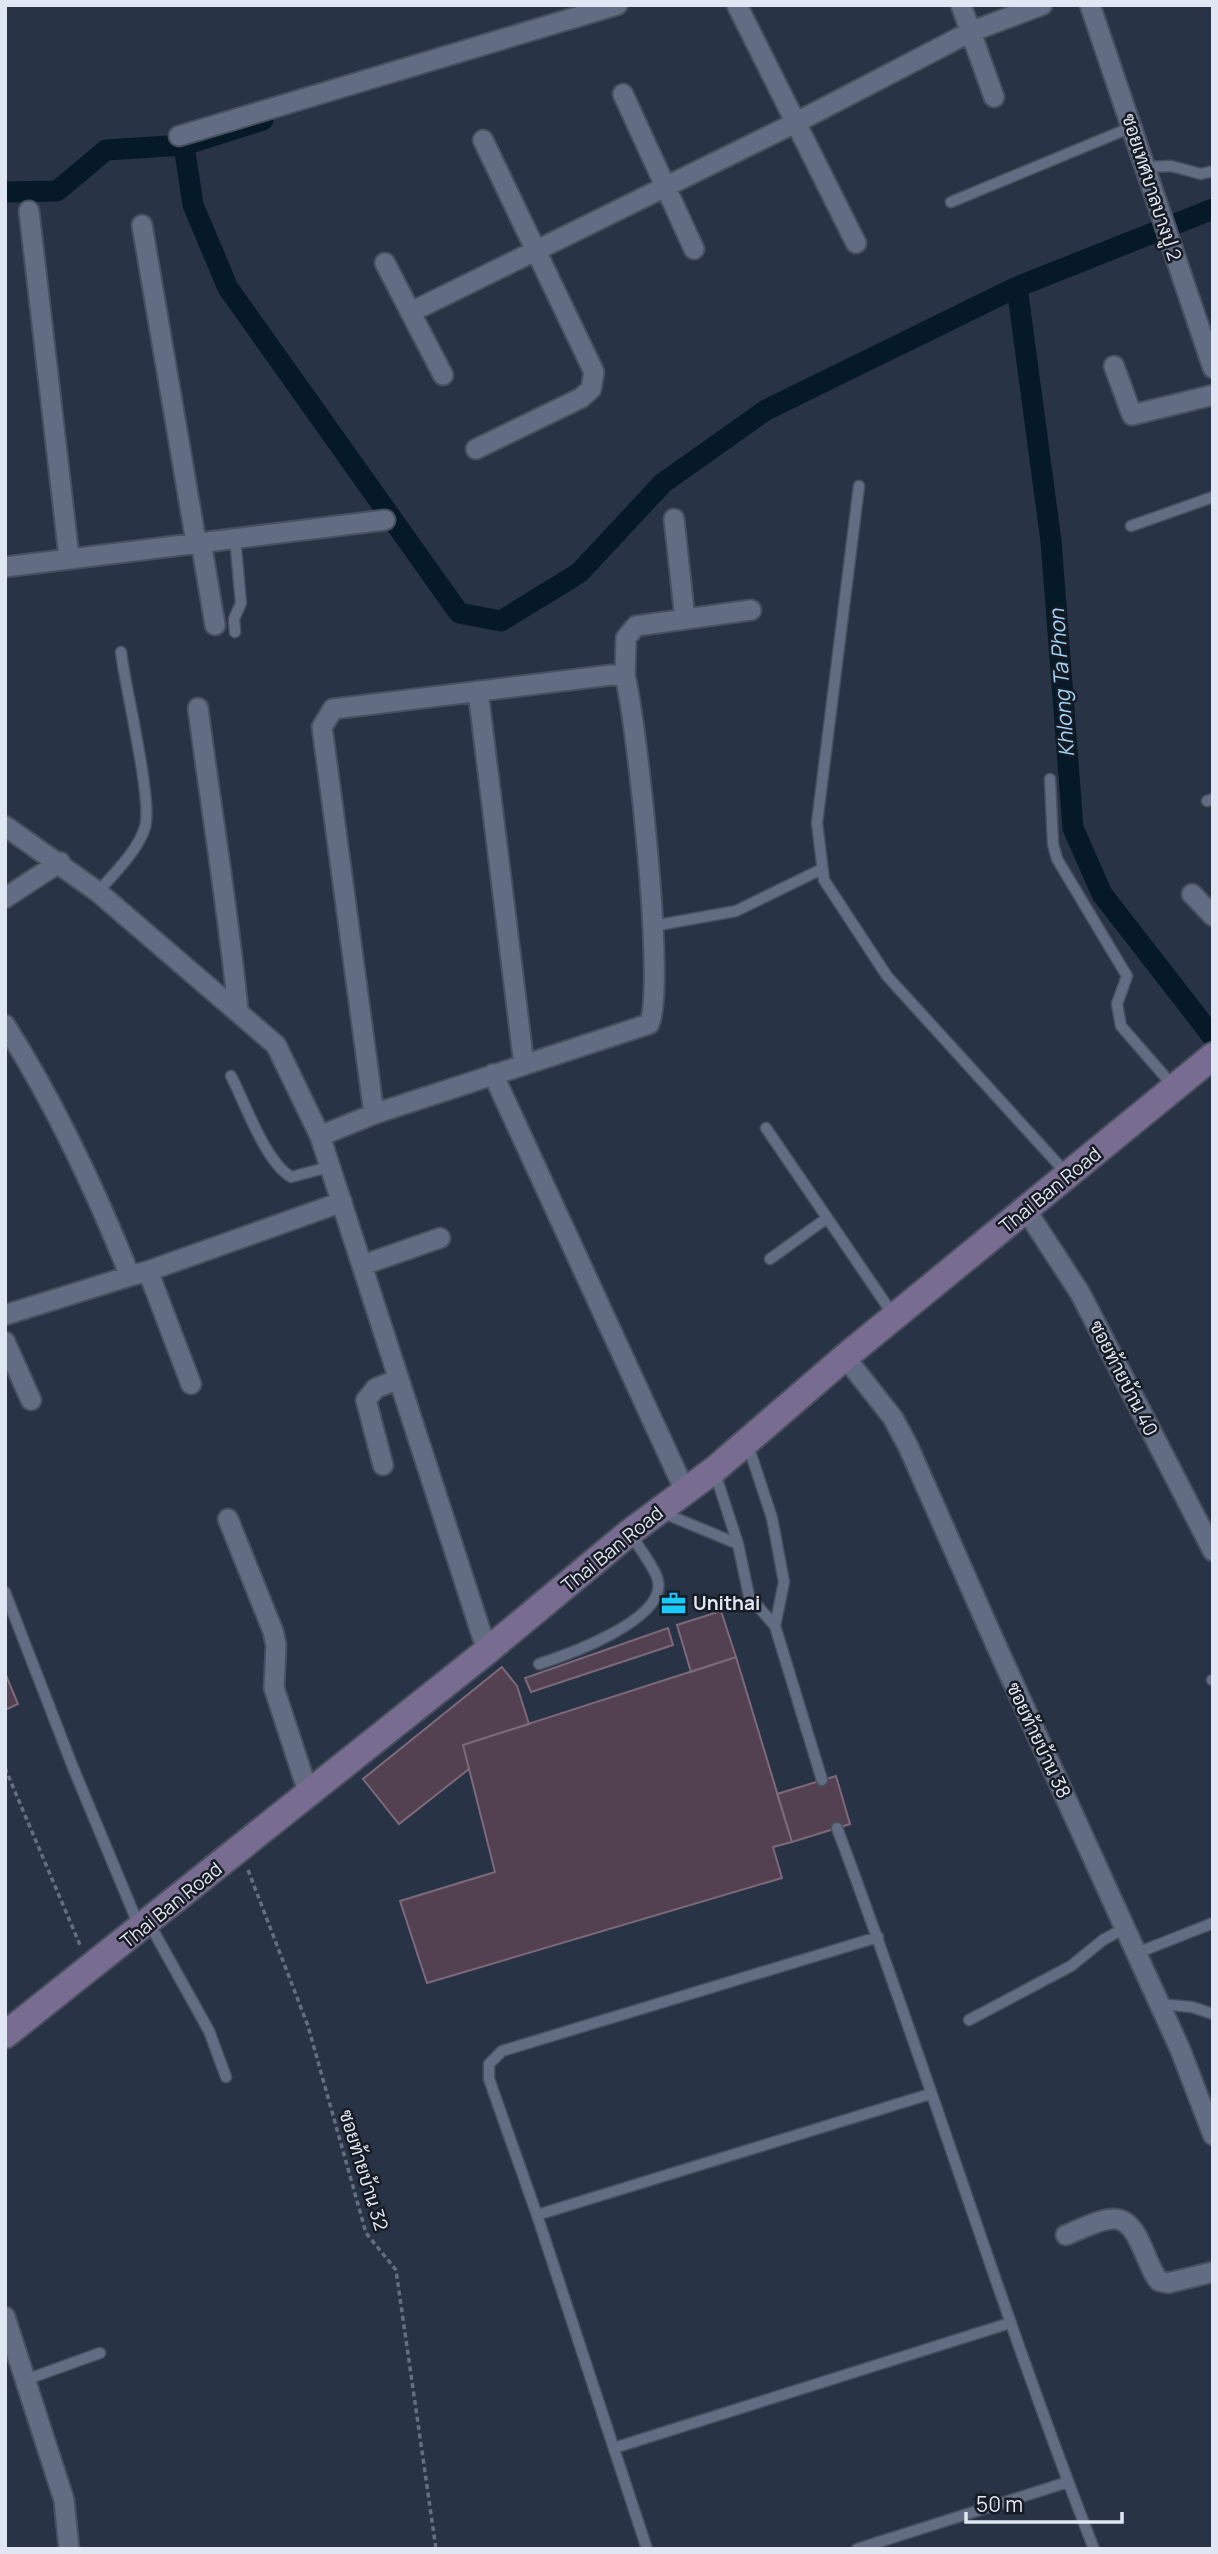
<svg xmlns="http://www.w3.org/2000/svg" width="1218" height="2554" font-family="Manrope,Sarabun,sans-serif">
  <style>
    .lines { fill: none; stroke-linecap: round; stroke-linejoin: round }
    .canal { stroke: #051926; stroke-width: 21 }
    .building { fill: #534151; stroke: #7c697a; stroke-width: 2 }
    .lane-casing { stroke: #48505f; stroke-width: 13 }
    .street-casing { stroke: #48505f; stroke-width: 23 }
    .secondary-casing { stroke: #48505f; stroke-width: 30 }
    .path { stroke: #656e7e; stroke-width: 3.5; stroke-dasharray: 5 3.5; stroke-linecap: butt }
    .lane { stroke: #626d83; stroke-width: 10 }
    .street { stroke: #626d83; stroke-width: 19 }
    .secondary { stroke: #786d91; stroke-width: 26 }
    .labels { text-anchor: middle; stroke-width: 5; stroke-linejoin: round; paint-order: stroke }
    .street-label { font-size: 19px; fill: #e0e6f2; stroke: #161b24 }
    .poi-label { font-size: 19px; font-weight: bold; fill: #e0e6f2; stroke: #161b24; text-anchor: start }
    .water-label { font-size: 21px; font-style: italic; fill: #a4d6fb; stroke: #161b24 }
  </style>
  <rect width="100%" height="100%" fill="#293346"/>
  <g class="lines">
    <path class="canal" d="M184 145 193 205 228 288 459 613 501 621 579 573 663 483 766 410 1017 287 1213 209
      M5 192 57 191 106 150 184 145 263 120
      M1017 287 1051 541 1073 828 1102 894 1213 1037"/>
  </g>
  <path class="building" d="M721 1611 736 1657 691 1672 677 1625Z
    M668 1628 673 1645 531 1692 525 1678Z
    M736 1657 792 1842 773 1847 782 1878 427 1983 400 1901 495 1872 463 1745Z
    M502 1667 517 1686 529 1724 463 1745 469 1769 399 1824 363 1779Z
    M5 1673 18 1704 5 1710Z
    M836 1776 850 1824 792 1842 777 1794Z"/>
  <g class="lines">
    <defs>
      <path id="lane" d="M1145 167 1171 166 1201 174 1213 171
        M951 202 1132 127
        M859 486 817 823 824 880 887 976 1068 1175
        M1131 526 1213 497
        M235 538 241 603 234 619 235 632
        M1050 779 1053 844 1057 859 1127 976 1117 1004 1121 1026 1174 1087
        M1207 801 1213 799
        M98 892C114 873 138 851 145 827 153 801 125 687 121 652
        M653 926 736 911 822 869
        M231 1076C246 1105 265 1161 291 1177L329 1167
        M766 1128 894 1316
        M770 1259 827 1218
        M747 1442 772 1518 784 1582 775 1626
        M715 1473 738 1544 749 1596 775 1626 822 1780
        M661 1512 738 1544
        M5 1592 74 1770 139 1926
        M539 1664C567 1655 666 1620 658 1581 656 1569 637 1545 630 1533
        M1212 1680H1213
        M837 1828C927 2067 1001 2311 1094 2549
        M149 1923 209 2031 226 2077
        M1137 1953 1213 1923
        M1160 2004 1192 2007 1213 2014
        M969 2020 1071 1966 1103 1940 1125 1928
        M537 2215 930 2094
        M25 2380 100 2353
        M614 2448 1010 2323
        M647 2549 537 2215 489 2079V2064L502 2051 878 1937
        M857 2549 1068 2482"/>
      <path id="street" d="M737 5 856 243
        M961 5 994 97
        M1090 5 1213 368
        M623 94 694 249
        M179 136 617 5
        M29 211 69 557
        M142 225 196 542
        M385 263 443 375
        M411 312 795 123 970 32 1042 5
        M1114 366 1132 415 1213 395
        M476 449 581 398 591 389 594 372 483 140
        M674 519 685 619
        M201 542 215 625
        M5 567 385 520
        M625 676 626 638 636 626 751 610
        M478 691 524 1065
        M198 708C211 809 228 909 238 1010
        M5 826 98 892 276 1045 320 1136 487 1651
        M1192 894 1213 916
        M5 898 60 862
        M5 1025C56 1105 95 1189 130 1276L148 1271 191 1384
        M493 1074 685 1491
        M320 1136 374 1114 649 1024C666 990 637 724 625 676L611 675 333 709 322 727 374 1114
        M1026 1210 1080 1293 1213 1551
        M363 1265 440 1238
        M148 1271 342 1202
        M5 1315 130 1276
        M5 1342 31 1400
        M845 1357 893 1418 908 1446 996 1645 1180 2049 1213 2135
        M383 1465 366 1400 376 1388 399 1379
        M228 1519 273 1631 276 1645 274 1688 308 1792
        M1066 2235C1079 2230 1101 2218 1115 2219 1140 2220 1145 2266 1159 2281L1168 2283 1213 2272
        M5 2317 64 2500 69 2549"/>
      <path id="secondary" d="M5 2035 487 1651 629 1533 714 1470 845 1357 1213 1056"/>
    </defs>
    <use href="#lane" class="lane-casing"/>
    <use href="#street" class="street-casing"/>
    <use href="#secondary" class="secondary-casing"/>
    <path class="path" d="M5 1768 80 1945
      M248 1870 308 2026 366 2233 396 2270 436 2549"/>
    <use href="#lane" class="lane"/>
    <use href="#street" class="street"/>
    <use href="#secondary" class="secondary"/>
  </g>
  <defs>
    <symbol id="office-bare" viewBox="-9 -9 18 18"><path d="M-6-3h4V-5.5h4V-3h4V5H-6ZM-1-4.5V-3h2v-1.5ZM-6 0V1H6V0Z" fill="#1bcafc" stroke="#161b24" stroke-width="2.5" paint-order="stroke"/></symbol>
  </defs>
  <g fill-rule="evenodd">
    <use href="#office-bare" x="656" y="1586" width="35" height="35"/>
  </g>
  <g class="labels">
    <g class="street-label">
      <text transform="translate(1152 187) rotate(72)" y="7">ซอยเทศบาลบางปู 2</text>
      <text transform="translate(1050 1190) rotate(-39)" y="7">Thai Ban Road</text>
      <text transform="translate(1124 1378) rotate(63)" y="7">ซอยท้ายบ้าน 40</text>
      <text transform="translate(612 1549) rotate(-39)" y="7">Thai Ban Road</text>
      <text transform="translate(1039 1740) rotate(65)" y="7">ซอยท้ายบ้าน 38</text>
      <text transform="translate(171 1905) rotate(-39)" y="7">Thai Ban Road</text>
      <text transform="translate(364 2170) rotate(73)" y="7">ซอยท้ายบ้าน 32</text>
    </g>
    <g class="poi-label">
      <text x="693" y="1610">Unithai</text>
    </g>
    <g class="water-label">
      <text transform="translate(1062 683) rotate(-94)" y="7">Khlong Ta Phon</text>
    </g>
  </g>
  <rect width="1218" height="2554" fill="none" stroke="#e0e6f2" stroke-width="14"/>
  <path d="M966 2512v10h156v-10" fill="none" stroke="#e0e6f2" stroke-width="3.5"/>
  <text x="976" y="2512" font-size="21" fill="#e0e6f2" stroke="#161b24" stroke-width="5" paint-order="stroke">50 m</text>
</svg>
